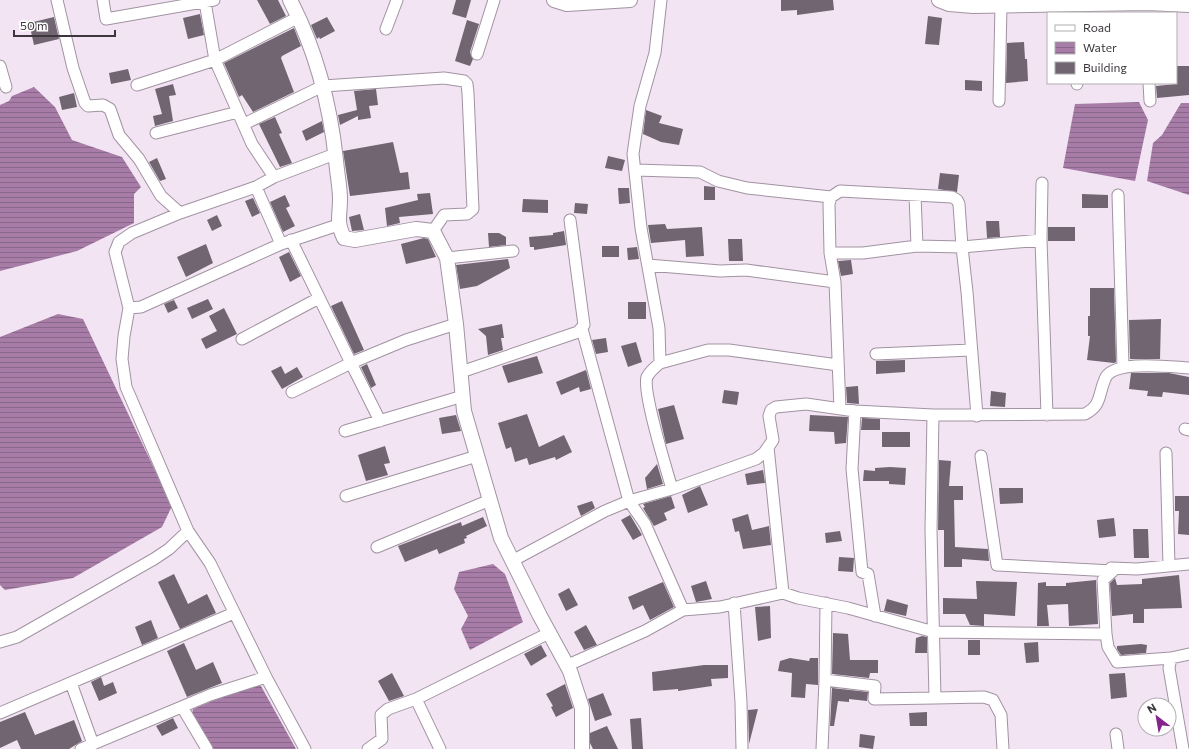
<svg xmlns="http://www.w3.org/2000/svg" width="1189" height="749" font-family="Commissioner,sans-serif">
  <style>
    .water { fill: url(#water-rules) }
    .building { fill: #716572 }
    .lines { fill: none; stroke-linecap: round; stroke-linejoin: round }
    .minor-casing { stroke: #a193a1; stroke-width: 13 }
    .tertiary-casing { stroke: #a193a1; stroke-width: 16 }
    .minor { stroke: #fff; stroke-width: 11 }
    .tertiary { stroke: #fff; stroke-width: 14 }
  </style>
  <defs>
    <pattern id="water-rules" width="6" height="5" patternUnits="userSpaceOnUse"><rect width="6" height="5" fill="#a77da8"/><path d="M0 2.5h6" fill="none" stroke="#89678a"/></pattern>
  </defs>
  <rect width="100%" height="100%" fill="#f3e4f3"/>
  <path class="water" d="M34 87 55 107 72 140 122 157 141 187 134 194V223L77 251 0 271V105L9 101 12 96Z
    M1139 102 1148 120 1135 181 1063 168 1075 104Z
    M1181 103H1189V195L1147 181 1153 143 1162 135Z
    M58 314 83 319 172 506 162 527 73 578 5 590 0 585V337Z
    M493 564 505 574 523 622 470 650 461 629 468 616 454 589 459 572Z
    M253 684 261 686 296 749H207L190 722 193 709Z"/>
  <path class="building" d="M257 0H278L286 16 270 24Z
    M456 0H471L466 18 452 14Z
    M781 0H833L834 10 797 15V10L781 11Z
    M200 14 204 35 188 39 183 18Z
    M928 16 942 18 939 45 925 44Z
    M54 17 59 39 34 45 29 23Z
    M327 17 335 31 320 39 319 37 317 39 311 25Z
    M467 20 479 24 470 52 473 59 470 66 455 61Z
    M294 28 301 46 282 56 281 58 294 92 253 112 242 95 239 97 224 63Z
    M1024 42 1025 59H1027L1028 81 1006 83 1007 43Z
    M1176 66H1189V95L1157 98 1156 86 1176 84Z
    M128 69 131 80 111 84 109 73Z
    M965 80 982 81V91L965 90Z
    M173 84 176 95 169 96 173 121 155 126 153 116 162 114 155 89Z
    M376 89 378 105 369 106 371 118 358 120V116L340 125 338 115 357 110 354 91Z
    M74 93 77 107 62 110 59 97Z
    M646 110 662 116 659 123 683 129 679 145 661 142 643 134Z
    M275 117 282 133 279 134 292 163 280 167 259 124Z
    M322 121 324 132 306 141 302 131Z
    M393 142 400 173 408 172 410 189 350 196 343 151Z
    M608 156 625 160 622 171 605 168Z
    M157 158 166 179 160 181 149 162Z
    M940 173 959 175 957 192 938 189Z
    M704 186 715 187V200H704Z
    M618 188H629L630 203 619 204Z
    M430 193 433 214 399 217 400 223 387 226 385 208 418 200 417 194Z
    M1082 194 1108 195V208H1082Z
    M285 195 290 206 286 208 295 226 283 232 270 202Z
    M253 198 260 213 252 217 245 201Z
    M523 199 548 200V213L522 212Z
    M575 203 588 204 587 214 574 213Z
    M360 214 364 230 352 231 349 217Z
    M217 215 222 226 212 231 207 220Z
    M986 221H999L1000 237 987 238Z
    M665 224 667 229 702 227 704 256 686 257 685 240 651 243 648 225Z
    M1048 227H1075V241H1048Z
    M564 231 566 245 534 250V247H530L529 237 553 235V233Z
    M488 233H499L506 237V245L489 247Z
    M424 238 428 239 436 257 406 264 401 244Z
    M728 239H742L743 261H729Z
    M206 244 213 263 186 277 177 257Z
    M602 246H619V257H602Z
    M637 247 639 259 628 260 627 248Z
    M289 252 301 276 290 282 279 257Z
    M508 259 510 268 477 286 460 289 456 265Z
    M851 260 853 274 841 276 838 261Z
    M1090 288H1114L1116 362 1114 363 1087 360 1090 336H1088V316H1090Z
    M208 299 213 309 192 319 187 308Z
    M174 300 178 308 168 313 164 304Z
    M342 301 364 350 354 354 331 306Z
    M628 302H646V319H628Z
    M224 308 237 334 206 349 201 339 217 331 209 316Z
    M1161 319 1160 359H1130L1129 320Z
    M502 324 504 338H501L503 350 488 355 486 336 478 329Z
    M606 338 608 352 596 354 592 340Z
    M636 342 642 362 628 367 621 346Z
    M537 356 543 373 508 383 502 366Z
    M905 360V372L876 374V361Z
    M367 364 376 385 371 388 361 367Z
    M281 366 285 374 297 367 303 377 282 389 271 371Z
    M586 370 591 389 580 392 579 387 561 395 556 382Z
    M1131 373H1169L1189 377V395L1163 392 1162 397 1147 396 1148 391 1129 389Z
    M858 386 859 404 847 403 846 387Z
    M724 390 739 392 737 405 722 403Z
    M991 391 1006 393 1005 407 990 406Z
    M674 405 684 439 666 444 658 409Z
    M527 414 539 447 564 435 572 452 556 460 555 457 529 465 527 458 515 462 511 447 506 449 498 423Z
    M456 415 461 431 442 434 439 418Z
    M810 415 848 417 846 443 835 444 834 432 809 431Z
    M862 418 880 419V430H861Z
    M882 432H910V447H882Z
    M385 446 390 463 384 464 388 475 366 481 358 455Z
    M939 460 951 461 949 486H963V500H954L955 547 988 549 989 561 962 559V567H944V530H938Z
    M657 464 663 484 647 489 645 478Z
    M890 467 906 468 905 485 889 484V481H863L864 470 875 471V468Z
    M763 470 765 483 747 485 745 474Z
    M700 486 708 505 688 513 682 495Z
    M999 488H1023V503L1000 504Z
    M671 496 675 508 664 513 667 520 654 526 643 508 645 507 643 504Z
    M1175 496H1189V535L1178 534 1179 511H1175Z
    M592 501 595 508 581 516 577 506Z
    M748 514 752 530 769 526 771 545 743 549 739 531 735 532 732 519Z
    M630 515 642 535 633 540 621 520Z
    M483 517 487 526 466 536 467 538 464 539 465 543 439 554 437 549 405 562 398 546 461 522 462 526Z
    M1114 518 1116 536 1099 538 1097 520Z
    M1133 529H1148L1149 558H1134Z
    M840 531 842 541 826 543 825 533Z
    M839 557 854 558 853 572 838 571Z
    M174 574 188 604 207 594 216 613 180 629 158 582Z
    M1179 575 1182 608 1144 609V623H1133V614L1112 616 1110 583 1115 578 1117 585 1142 584V579Z
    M1096 580 1098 624 1069 626 1068 604 1047 605 1049 626H1037L1038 583 1046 582V586H1066V583Z
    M706 581 712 599 696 602 691 586Z
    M976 581 1017 582 1015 616 984 614V626L970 625 965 614H943V598L977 599Z
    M663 582 674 607 650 620 643 605 633 610 628 597Z
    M569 588 578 605 566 611 558 594Z
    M887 599 908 605 906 616 884 611Z
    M770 606 771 638 758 641 755 607Z
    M151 620 158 638 142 645 135 627Z
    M586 625 597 645 584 650 574 632Z
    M833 633 848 634 850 660H878V673H870L869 678 832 674Z
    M922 636 927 637V653H915L916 638Z
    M968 640H980V655H968Z
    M1038 642 1039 662 1026 663 1024 643Z
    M184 643 196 670 213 662 222 683 187 697 167 651Z
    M1141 644 1147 645 1146 653 1121 655 1117 649V646Z
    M541 645 547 656 531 666 524 654Z
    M790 658 809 661 810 658H818V685L806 684 805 698 791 697 792 673 778 671 780 661Z
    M704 665H728V678L711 679 712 686 678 691V689L653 691 652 672Z
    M392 673 404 696 389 701 378 681Z
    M1125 673 1127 697 1111 699 1109 674Z
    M101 677 104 686 113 682 117 693 99 701 91 682Z
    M565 684 573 708 556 717 551 707 553 706 546 694Z
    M832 688 868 692 867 701 849 699V702L838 701 834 726H830Z
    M603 693 612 715 595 721 588 699Z
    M758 709 749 744 748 710Z
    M25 712 35 735 74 720 82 741 69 749H21L17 740 0 748V722Z
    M927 712V726H910L909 713Z
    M173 718 178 728 162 736 156 726Z
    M641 718 643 749H632L630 719Z
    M607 726 618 749H593L590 743V733Z
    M860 734 875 736 873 749 859 747Z"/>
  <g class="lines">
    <defs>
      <path id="minor" d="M57 0 73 68 85 103 88 106 103 105 110 109 119 135 139 159 161 196 180 213
        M103 0 106 19 214 0
        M661 0 655 53 640 106 633 154 641 228 659 328 660 363C655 367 650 371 647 377 642 391 667 471 672 489
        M205 2 215 60 299 17
        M386 29 397 0
        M477 54 494 0
        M0 66 6 87
        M1077 83V84
        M1149 83 1150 101
        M137 85 215 60 252 144 274 177
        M999 101 1001 5
        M244 124 323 86 444 78 464 81 467 84 468 93 473 209 467 214 444 215 433 231
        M156 133 238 112
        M636 170 700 172 718 181 747 188 831 197
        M256 187 281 244 338 225
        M915 195 917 246
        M1118 195 1123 366
        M291 240 351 363 406 340 456 324
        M1041 240 1047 415
        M830 253H863L917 246 962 247 967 292 977 416
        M447 258 513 251
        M648 265 720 271 746 270 835 282
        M129 308 141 307 281 244
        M582 329 629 501 645 524 683 610
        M242 339 319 298
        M876 354 971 350
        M660 363 708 350H729L838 365
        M461 372 578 332 584 325 570 220
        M292 392 351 363 380 421
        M840 409 835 282 830 253 829 204 831 197 840 191 952 197 957 200 959 204 962 247 1041 240 1042 183
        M855 411 852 469 862 572 868 574 875 616
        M933 415 931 530 935 698 984 697 993 700 1001 715 1003 749
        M1185 429 1189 430
        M345 431 463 396
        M768 447 783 593
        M1166 453 1169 566
        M981 456 997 565 1113 571
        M346 496 477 456
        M377 547 490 500
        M512 561 605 511 629 501 672 489 756 459 764 453 773 440 769 416 771 410 776 407 806 404 855 411 933 415 1085 414C1102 405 1098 395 1105 379 1112 359 1171 367 1189 368
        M1189 564 1137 569 1111 568 1113 571 1103 580 1106 634 1108 647 1117 662 1171 658 1189 654
        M734 603 741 702 742 749
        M0 642 17 637 154 559 169 549 188 531
        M1171 658 1169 668 1183 749
        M568 665 645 631 683 610 720 607 783 593 798 598 848 608 934 632 1106 634
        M266 677 210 563 188 531 126 387 122 359 124 336 129 308 115 252 119 242 132 233 180 213 256 187 274 177 335 154
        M825 680 875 686 874 699 935 698
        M71 683 93 744
        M182 707 207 749
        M0 713 234 613
        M1116 734 1118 749
        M81 749 210 695 266 677 305 749
        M368 749 382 739 381 715 388 709 416 699
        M440 749 416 699 549 633
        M822 749 825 680 826 603"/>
      <path id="tertiary" d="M290 0C316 50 330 104 336 160 337 173 340 187 340 199 340 217 336 221 344 238L355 240 416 229 433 231 447 258 456 324 464 411 501 538 540 616 570 671 582 708V749
        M554 0 567 4 630 0
        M939 0 949 4 973 6 1147 3 1189 5"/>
    </defs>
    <use href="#minor" class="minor-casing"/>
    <use href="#tertiary" class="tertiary-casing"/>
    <use href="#minor" class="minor"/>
    <use href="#tertiary" class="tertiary"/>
  </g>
  <rect x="1047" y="12" width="130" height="72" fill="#ffffff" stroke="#b1afb1"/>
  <rect x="1055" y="25" width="20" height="6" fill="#ffffff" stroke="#b1afb1"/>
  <text x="1083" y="32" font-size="12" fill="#3d373d">Road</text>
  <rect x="1055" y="42" width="20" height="12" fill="url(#water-rules)" stroke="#b1afb1"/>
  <text x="1083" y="52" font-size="12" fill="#3d373d">Water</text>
  <rect x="1055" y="62" width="20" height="12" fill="#716572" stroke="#b1afb1"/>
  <text x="1083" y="72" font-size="12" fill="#3d373d">Building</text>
  <g transform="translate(1157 717) rotate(329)"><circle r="19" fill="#ffffff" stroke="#b1afb1"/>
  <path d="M0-3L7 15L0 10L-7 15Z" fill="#85238c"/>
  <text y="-6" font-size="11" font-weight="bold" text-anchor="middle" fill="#3d373d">N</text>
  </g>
  <path d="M14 30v6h101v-6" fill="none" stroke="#3d373d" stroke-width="2"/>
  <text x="20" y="30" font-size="12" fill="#3d373d" stroke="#ffffff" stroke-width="3" paint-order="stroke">50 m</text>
</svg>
